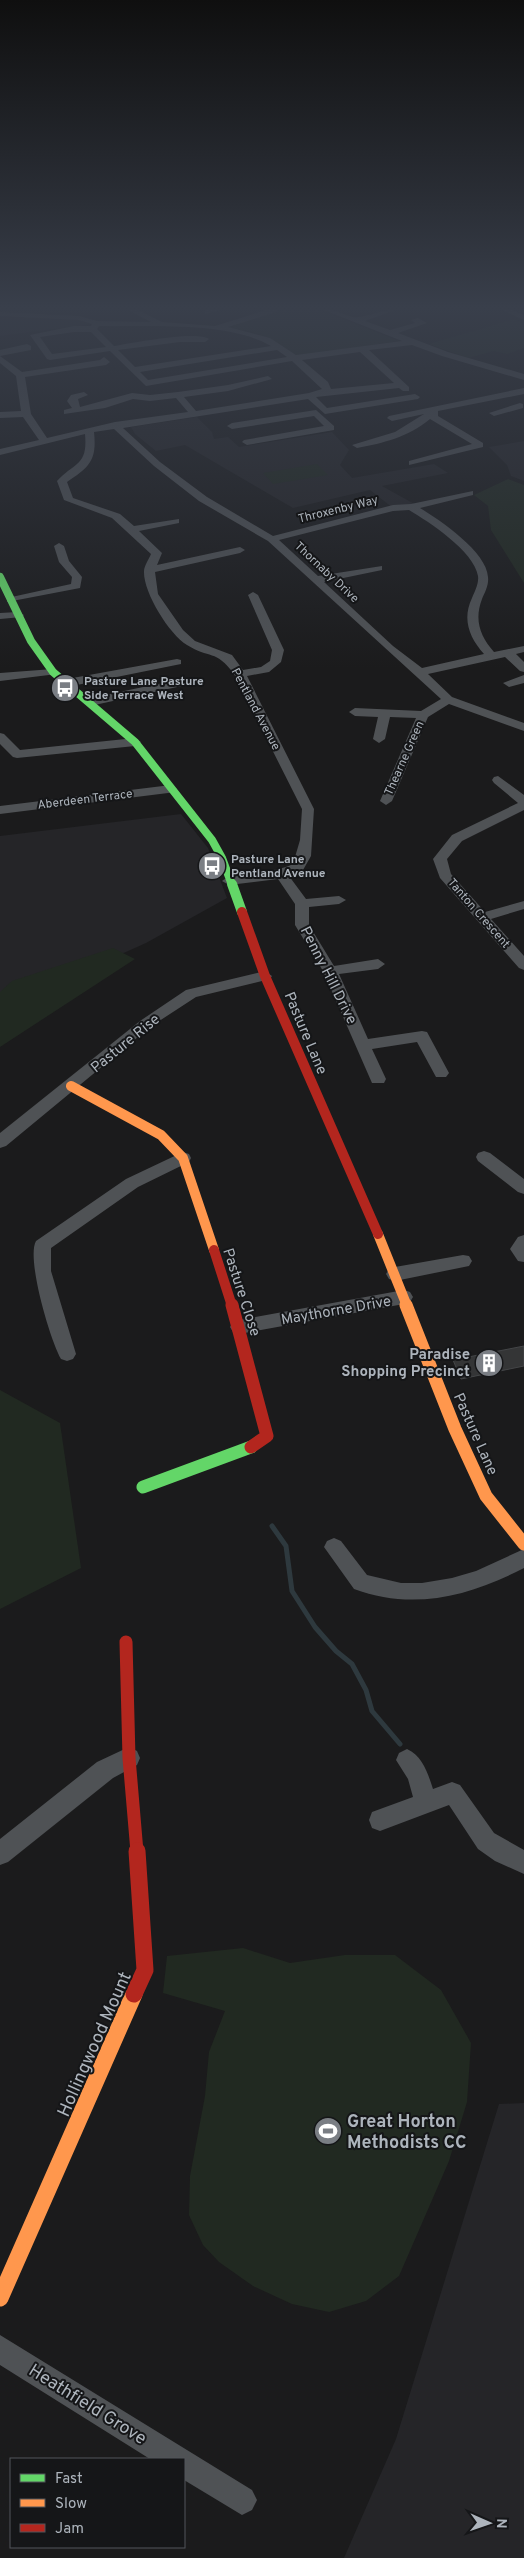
<svg xmlns="http://www.w3.org/2000/svg" width="524" height="2558" font-family="Overpass,sans-serif">
  <style>
    .built { fill: #252528 }
    .green { fill: #212921 }
    .lines { fill: none; stroke-linecap: round; stroke-linejoin: round }
    .stream { stroke: #2e393e; stroke-width: 5 }
    .building { fill: #343536; stroke: #444648 }
    .street { fill: #4f5255; fill-rule: evenodd }
    .fast-far2 { stroke: #63d668; stroke-width: 8 }
    .fast-far1 { stroke: #63d668; stroke-width: 10 }
    .fast { stroke: #63d668; stroke-width: 13 }
    .slow-far2 { stroke: #ff974d; stroke-width: 10 }
    .slow-far1 { stroke: #ff974d; stroke-width: 13 }
    .slow { stroke: #ff974d; stroke-width: 17 }
    .jam-far2 { stroke: #b3261e; stroke-width: 10 }
    .jam-far1 { stroke: #b3261e; stroke-width: 13 }
    .jam { stroke: #b3261e; stroke-width: 17 }
    .labels { text-anchor: middle; stroke-width: 4; stroke-linejoin: round; paint-order: stroke }
    .far-street-label { font-size: 12px; fill: #adb4bc; stroke: #151618 }
    .far-poi-label { font-size: 12px; font-weight: bold; fill: #adb4bc; stroke: #151618; text-anchor: start }
    .street-label { font-size: 15px; fill: #adb4bc; stroke: #151618 }
    .poi-label { font-size: 15px; font-weight: bold; fill: #adb4bc; stroke: #151618; text-anchor: end }
    .near-street-label { font-size: 18px; fill: #adb4bc; stroke: #151618 }
    .near-poi-label { font-size: 18px; font-weight: bold; fill: #adb4bc; stroke: #151618; text-anchor: start }
  </style>
  <rect width="100%" height="100%" fill="#1b1b1c"/>
  <path class="built" d="M0 316 80 319 92 324 0 336Z
    M197 417 212 432 214 439 228 437 239 447 332 432 349 450 340 465 352 478 434 464 448 473 382 486 418 506 393 508 370 490 293 508 185 445 156 451 135 434 131 427Z
    M524 441V481L511 476 507 465 489 447Z
    M181 814 208 848 227 898 146 943 32 994 0 998V836Z
    M524 2103V2558H344L396 2439 499 2104Z"/>
  <path class="green" d="M278 310H320L399 341 298 356 269 338 249 331 217 327Z
    M514 319 524 324V348L507 354 494 351 468 358 429 344Z
    M317 464 328 475 273 484 263 473Z
    M508 479 524 485V583L491 530 488 506 474 495Z
    M113 948 135 959 0 1047V992L12 981Z
    M0 1390 60 1423 81 1568 0 1609Z
    M243 1948 290 1963 345 1955H395L441 1990 471 2043 467 2102 449 2161 399 2276 366 2301 329 2312 292 2304 253 2286 219 2262 203 2245 189 2215 190 2176 205 2096 209 2052 225 2011 163 1993 167 1956Z"/>
  <g class="lines">
    <path class="stream" d="M272 1526 286 1546 292 1591 315 1627 336 1651 352 1664 366 1690 372 1711 400 1744"/>
  </g>
  <path class="building" d="M524 1346V1366L461 1379 453 1360Z"/>
  <g class="lines">
    <path class="street" d="M128 310H138L162 322 215 326 266 310H277L276 312 228 327 270 338 296 355 402 341 324 310C336 308 348 319 359 317 372 315 382 310 395 310L365 321 390 330 415 323 411 320 418 318 427 323 398 333 448 352 524 374V380L442 356 412 345 369 350 409 387V391H403L399 388 316 397 327 408 415 394 420 397 418 399 325 414 308 399 123 428 160 462 207 497 273 536 393 505 411 504 473 491V495L420 508C440 520 487 552 488 577 489 585 485 592 482 599 474 620 480 636 494 652L524 646V652L516 654 524 662V672L520 671 505 657 428 674 452 697 524 723V731L449 704 428 717 392 801 386 805 380 801 416 718 390 717 385 739 379 743 373 739 378 717 355 716 349 712 355 708 421 711 441 699 268 541 199 501 154 466 114 429 94 432C97 460 90 467 67 482L73 498 120 514 134 526 179 519V523L139 531 162 553 157 565 240 547 245 550 240 553 155 572 158 594 183 630 195 641 232 655 243 670 261 667 270 661 272 650 248 595 253 592 258 595 284 650 281 662 269 672 247 676 314 809 311 856 303 870 289 876 306 899 339 896 346 900 339 904 309 907V925L334 966 378 959 385 964 378 969 339 974 368 1039 422 1031 427 1032 449 1073 446 1077H436L417 1042 372 1049 386 1079 384 1083H372L323 971 295 925V904L278 879 229 885 222 881C228 874 278 873 293 864L300 840 302 809 234 674C216 649 209 659 187 645 169 634 143 592 144 571 144 566 149 559 151 554L112 518 64 500 57 481C75 462 88 466 85 434L0 455V449L39 440 23 417 0 418V412L21 411 16 376 0 363V356L22 372 100 360 104 357 110 362 106 365 25 377 31 414 47 438 115 422 188 412 176 398 150 401 133 399 105 408 64 414V410L72 408 67 401 71 395 84 392 88 395 78 399 80 407 132 393 150 395 178 392 228 385 268 376 272 379 228 391 184 397 196 411 309 393 322 389 292 361 146 386 110 351 50 360 47 359 30 335 74 326H91L92 324 79 320 0 316V312L79 316 97 321 151 322ZM99 326C148 327 229 321 271 346L135 367 118 350 180 342H205L209 339C198 330 131 343 114 346L97 329ZM74 332H91L106 347 52 354 40 337ZM277 350 287 357 148 380 140 372ZM360 352 394 383 331 389 328 382 302 360ZM409 510C429 522 474 551 478 576 479 583 475 591 472 598 462 619 469 637 484 654L422 668 393 646 324 582 382 570V566L318 576 279 540 393 511Z
      M208 310H222L205 314V310Z
      M502 310H512L524 315V320Z
      M27 344 31 346V350L0 356V350Z
      M524 388V394L438 411V416L483 443V447L409 465V461L472 444 430 419C408 437 384 443 357 448L352 445 395 432 424 414 392 421 387 418 389 416Z
      M520 403 523 404V408L494 416 489 413Z
      M316 410 334 426V430L247 445 242 442 244 440 324 426 314 416 232 429 227 426 232 423Z
      M59 543 64 546 69 561 82 577 80 588 7 602V598L71 584 72 577 59 562 54 546Z
      M18 612 24 615 22 617 0 619V613Z
      M177 659 181 660V664L67 687 61 683 67 679Z
      M53 669 57 670V674L0 681V673Z
      M524 675V683L509 687 503 683Z
      M187 678 193 682 191 684 90 706 84 702 90 698Z
      M0 733 4 734 20 750 135 738 141 742 135 746 17 758 13 757 0 744Z
      M498 776 524 795V810L462 841 447 859 451 874 485 912 524 901V909L491 919 524 956V970L519 968 440 878 433 859 452 835 518 803 494 783 492 780 494 777Z
      M171 785 177 789 176 792 0 814V806Z
      M265 971 272 976 270 979 196 997 150 1027 6 1146 0 1148V1133L140 1021 186 990Z
      M484 1151 490 1153 524 1179V1194L518 1192 478 1161 476 1157 478 1153Z
      M183 1152 189 1154 191 1158 189 1162 138 1187 51 1248V1271L76 1354 73 1359 67 1361 61 1359C50 1340 26 1258 36 1241L126 1179Z
      M524 1235V1262L518 1261 510 1249 518 1237Z
      M463 1255 469 1256 472 1261 469 1266 395 1281 389 1279 386 1274 389 1269 395 1267Z
      M404 1290 410 1292 413 1297 410 1302 404 1304 239 1334 233 1332 230 1327 233 1322 239 1320Z
      M334 1538 341 1541 367 1575 401 1583H422L452 1578 476 1571 524 1549V1568C470 1596 413 1611 354 1589L324 1547 327 1541Z
      M129 1747 137 1751 140 1758 137 1765 113 1778 8 1862 0 1865V1839L97 1762Z
      M407 1749C423 1756 428 1774 433 1789L452 1782 460 1785 494 1833 524 1850V1874L495 1861 478 1849 449 1805 380 1831 372 1828 369 1820 372 1812 413 1797 408 1779 396 1760 399 1753Z
      M0 2335 252 2490 257 2500 252 2510 242 2515 184 2480V2459H150L0 2365Z"/>
    <path class="fast-far2" d="M0 577 31 641 53 672 135 742 212 840 222 858 232 885"/>
    <path class="fast-far1" d="M232 884 242 912"/>
    <path class="fast" d="M143 1487 251 1447"/>
    <path class="slow-far2" d="M71 1086 161 1135 183 1158 214 1250
      M378 1234 407 1306"/>
    <path class="slow-far1" d="M406 1305 455 1429 486 1496 524 1544"/>
    <path class="slow" d="M0 2298 134 1994"/>
    <path class="jam-far2" d="M242 912 265 976 378 1234
      M214 1250 232 1306"/>
    <path class="jam-far1" d="M232 1305 267 1436 251 1447
      M126 1642 129 1758 137 1852"/>
    <path class="jam" d="M134 1994 145 1970 137 1851"/>
  </g>
  <linearGradient id="sky" x2="0" y2="1"><stop stop-color="#0f0f0f"/><stop offset="0.46" stop-color="#393f4b"/><stop offset="1" stop-color="#393f4b" stop-opacity="0"/></linearGradient>
  <rect width="524" height="668" fill="url(#sky)"/>
  <defs>
    <symbol id="bus-disc" viewBox="-11 -11 22 22"><circle r="9.5" fill="#7a7e84" stroke="#151618"/><path d="M-5-6H5V4H4V6H2V4H-2V6H-4V4H-5ZM-3.5-4V0h7V-4ZM-3.5 1.2v1.5H-2V1.2ZM2 1.2v1.5H3.5V1.2Z" fill="#fff"/></symbol>
    <symbol id="building-disc" viewBox="-11 -11 22 22"><circle r="9.5" fill="#7a7e84" stroke="#151618"/><path d="M-4-6H4V6H1V3H-1V6H-4ZM-2.5-4.3h1.7v1.8h-1.7ZM.8-4.3h1.7v1.8H.8ZM-2.5-1h1.7V.8h-1.7ZM.8-1h1.7V.8H.8Z" fill="#fff"/></symbol>
    <symbol id="stadium-disc" viewBox="-11 -11 22 22"><circle r="9.5" fill="#7a7e84" stroke="#151618"/><path d="M0-5a6.5 5 0 1 0 0 10a6.5 5 0 1 0 0-10ZM-3.5-1.8h7v3.6h-7Z" fill="#fff"/></symbol>
  </defs>
  <g fill-rule="evenodd">
    <use href="#bus-disc" x="49" y="672" width="32" height="32"/>
    <use href="#bus-disc" x="196" y="850" width="32" height="32"/>
    <use href="#building-disc" x="473" y="1347" width="32" height="32"/>
    <use href="#stadium-disc" x="312" y="2115" width="32" height="32"/>
  </g>
  <g class="labels">
    <g class="far-street-label">
      <text transform="translate(338 509) rotate(-14)" y="4">Throxenby Way</text>
      <text transform="translate(327 572) rotate(43)" y="4">Thornaby Drive</text>
      <text transform="translate(256 709) rotate(62)" y="4">Pentland Avenue</text>
      <text transform="translate(404 758) rotate(-66)" y="4">Thearne Green</text>
      <text transform="translate(85 799) rotate(-7)" y="4">Aberdeen Terrace</text>
      <text transform="translate(479 913) rotate(49)" y="4">Tanton Crescent</text>
    </g>
    <g class="far-poi-label">
      <text x="84" y="685">Pasture Lane Pasture<tspan x="84" dy="14">Side Terrace West</tspan></text>
      <text x="231" y="863">Pasture Lane<tspan x="231" dy="14">Pentland Avenue</tspan></text>
    </g>
    <g class="street-label">
      <text transform="translate(329 975) rotate(63)" y="5">Penny Hill Drive</text>
      <text transform="translate(306 1033) rotate(67)" y="5">Pasture Lane</text>
      <text transform="translate(125 1043) rotate(-39)" y="5">Pasture Rise</text>
      <text transform="translate(242 1292) rotate(72)" y="5">Pasture Close</text>
      <text transform="translate(336 1310) rotate(-10)" y="5">Maythorne Drive</text>
      <text transform="translate(476 1434) rotate(66)" y="5">Pasture Lane</text>
    </g>
    <g class="poi-label">
      <text x="470" y="1359">Paradise<tspan x="470" dy="17">Shopping Precinct</tspan></text>
    </g>
    <g class="near-street-label">
      <text transform="translate(94 2044) rotate(-66)" y="6">Hollingwood Mount</text>
      <text transform="translate(88 2404) rotate(32)" y="6">Heathfield Grove</text>
    </g>
    <g class="near-poi-label">
      <text x="347" y="2127">Great Horton<tspan x="347" dy="21">Methodists CC</tspan></text>
    </g>
  </g>
  <rect x="10" y="2458" width="175" height="90" fill="#151618" stroke="#52555a"/>
  <rect x="20" y="2474" width="25" height="8" fill="#63d668" stroke="#52555a"/>
  <text x="55" y="2483" font-size="15" fill="#adb4bc">Fast</text>
  <rect x="20" y="2499" width="25" height="8" fill="#ff974d" stroke="#52555a"/>
  <text x="55" y="2508" font-size="15" fill="#adb4bc">Slow</text>
  <rect x="20" y="2524" width="25" height="8" fill="#b3261e" stroke="#52555a"/>
  <text x="55" y="2533" font-size="15" fill="#adb4bc">Jam</text>
  <g transform="translate(489 2523) rotate(92)" stroke="#151618" stroke-width="4" paint-order="stroke">
  <path d="M0-4L9 19L0 12L-9 19Z" fill="#adb4bc"/>
  <text y="-8" font-size="14" font-weight="bold" text-anchor="middle" fill="#adb4bc">N</text>
  </g>
</svg>
